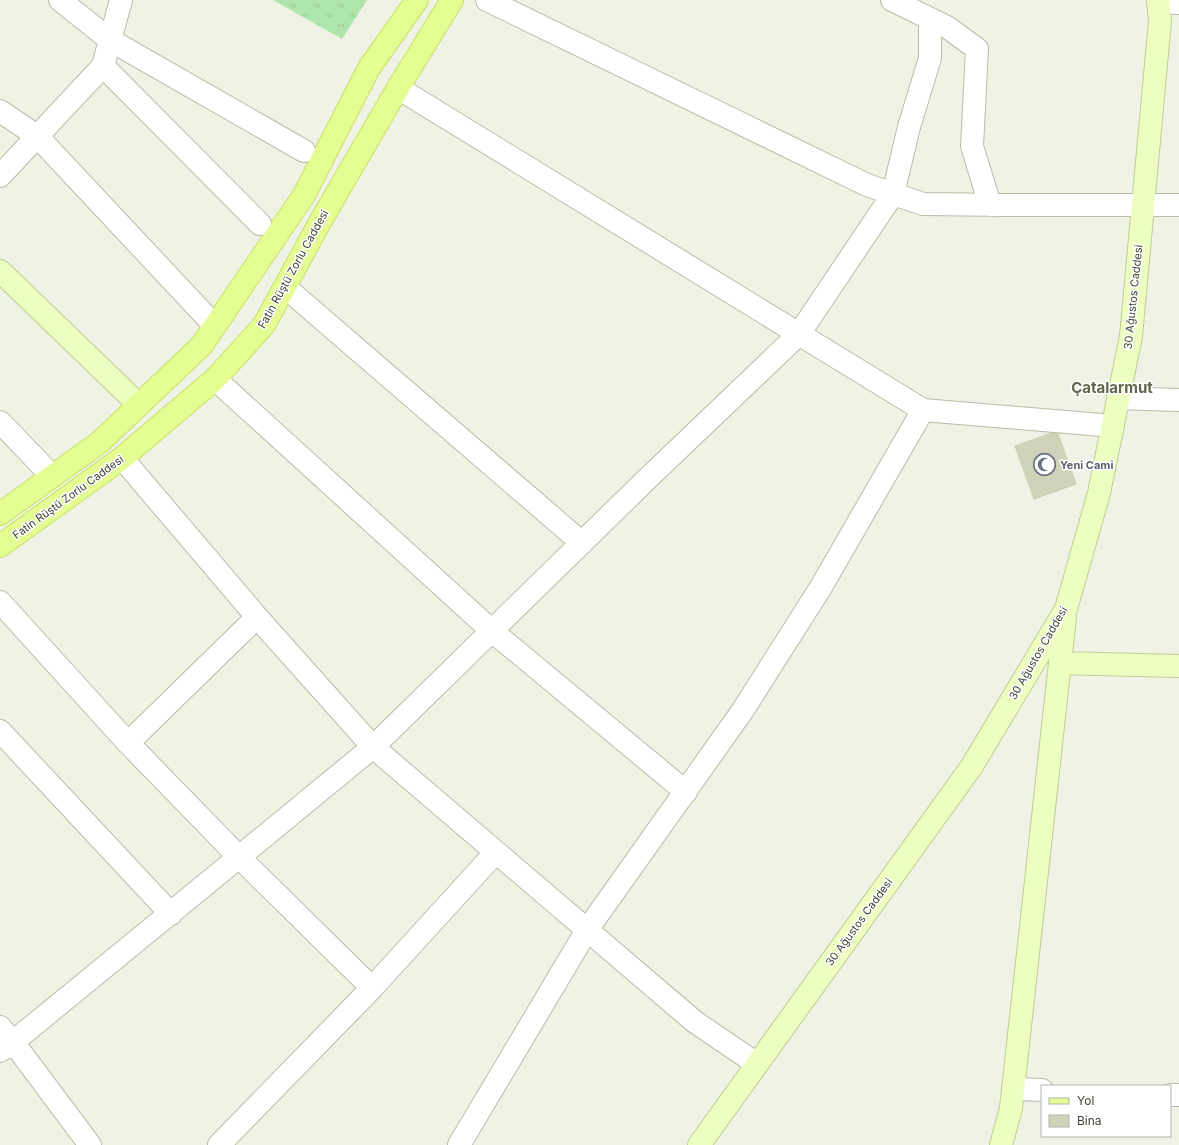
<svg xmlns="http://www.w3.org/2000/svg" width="1179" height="1145" font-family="Inter,sans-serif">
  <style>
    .park { fill: url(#park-tufts) }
    .building { fill: #d0d3b9; stroke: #cacdad }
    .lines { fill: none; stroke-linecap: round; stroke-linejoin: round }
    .street-casing { stroke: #b9bda6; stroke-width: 24 }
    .secondary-casing { stroke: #bfce92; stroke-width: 24 }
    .primary-casing { stroke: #c6e162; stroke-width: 24 }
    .street { stroke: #fff; stroke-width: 22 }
    .secondary { stroke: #edfec1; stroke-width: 22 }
    .primary { stroke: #e4fd92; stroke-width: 22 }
    .labels { text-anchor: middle; stroke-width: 3; stroke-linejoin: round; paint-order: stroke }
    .street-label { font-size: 11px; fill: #414334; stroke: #fff }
    .worship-label { font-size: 11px; font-weight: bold; fill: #5b616d; stroke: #fff; text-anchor: start }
    .district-label { font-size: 15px; font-weight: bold; fill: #63664b; stroke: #fff }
  </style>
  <defs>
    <pattern id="park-tufts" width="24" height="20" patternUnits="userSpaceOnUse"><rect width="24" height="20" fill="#afe6ac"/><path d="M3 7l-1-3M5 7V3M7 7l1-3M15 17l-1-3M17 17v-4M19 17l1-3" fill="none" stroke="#98c695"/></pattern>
  </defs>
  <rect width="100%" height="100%" fill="#eff2e4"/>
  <path class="park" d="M273 0H367L342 39Z"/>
  <path class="building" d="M1057 431 1076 484 1034 499 1015 446Z"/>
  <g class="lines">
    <defs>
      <path id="street" d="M60 0 110 40 304 151
        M121 0 103 66 260 224
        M487 0 867 185 923 204 1010 205H1179
        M892 0 947 27 977 49 972 146 990 205
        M1158 2 1179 3
        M398 88 799 334 893 194 909 127 930 58V19
        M0 111 37 136 215 326
        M0 176 103 66
        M285 287 582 543
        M215 379 492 631 686 792
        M1118 398 1179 400
        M0 422 52 476
        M122 458 257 617 373 747 646 480 799 334 923 410 1113 426
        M0 602 128 743 239 857 373 747 695 1022 757 1064
        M0 731 171 914
        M128 743 257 617
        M0 1027 13 1042 0 1051
        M1013 1089 1042 1090
        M1170 1095H1179
        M90 1145 13 1042 239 857 372 988 496 852
        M219 1145 372 988
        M459 1145 587 930 743 710 821 587 923 410"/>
      <path id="secondary" d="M0 271 139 405
        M1060 663 1179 666
        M699 1145 972 766 1066 609 1099 493 1131 336 1160 21 1158 0
        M1001 1145 1011 1108 1065 617"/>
      <path id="primary" d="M0 514 100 442 202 345 304 195 369 68 417 0
        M0 546 122 458 215 379 264 325 320 222 398 88 452 0"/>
    </defs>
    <use href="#street" class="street-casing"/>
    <use href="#secondary" class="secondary-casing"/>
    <use href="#primary" class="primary-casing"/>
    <use href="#street" class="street"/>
    <use href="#secondary" class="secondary"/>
    <use href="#primary" class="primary"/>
  </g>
  <defs>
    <symbol id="mosque-ring" viewBox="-11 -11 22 22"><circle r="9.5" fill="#fff" stroke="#6b7280" stroke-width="1.5"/><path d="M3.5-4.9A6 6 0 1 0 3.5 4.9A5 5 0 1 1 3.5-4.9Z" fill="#6b7280"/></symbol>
  </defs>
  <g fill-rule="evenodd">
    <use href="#mosque-ring" x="1032" y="452" width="25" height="25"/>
  </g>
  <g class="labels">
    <g class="street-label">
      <text transform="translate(293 269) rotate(-61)" y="4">Fatin Rüştü Zorlu Caddesi</text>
      <text transform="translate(1133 297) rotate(-84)" y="4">30 Ağustos Caddesi</text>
      <text transform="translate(68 497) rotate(-36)" y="4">Fatin Rüştü Zorlu Caddesi</text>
      <text transform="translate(1038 653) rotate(-60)" y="4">30 Ağustos Caddesi</text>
      <text transform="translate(859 922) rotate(-54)" y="4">30 Ağustos Caddesi</text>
    </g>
    <g class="worship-label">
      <text x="1060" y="469">Yeni Cami</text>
    </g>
    <g class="district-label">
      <text x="1112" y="393">Çatalarmut</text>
    </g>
  </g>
  <rect x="1041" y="1085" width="130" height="52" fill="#ffffff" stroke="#b3b4ae"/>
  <rect x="1049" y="1098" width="20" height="6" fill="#e4fd92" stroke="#b3b4ae"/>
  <text x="1077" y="1105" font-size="12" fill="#414334">Yol</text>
  <rect x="1049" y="1115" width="20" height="12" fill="#d0d3b9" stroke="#b3b4ae"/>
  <text x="1077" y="1125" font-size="12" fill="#414334">Bina</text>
</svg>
